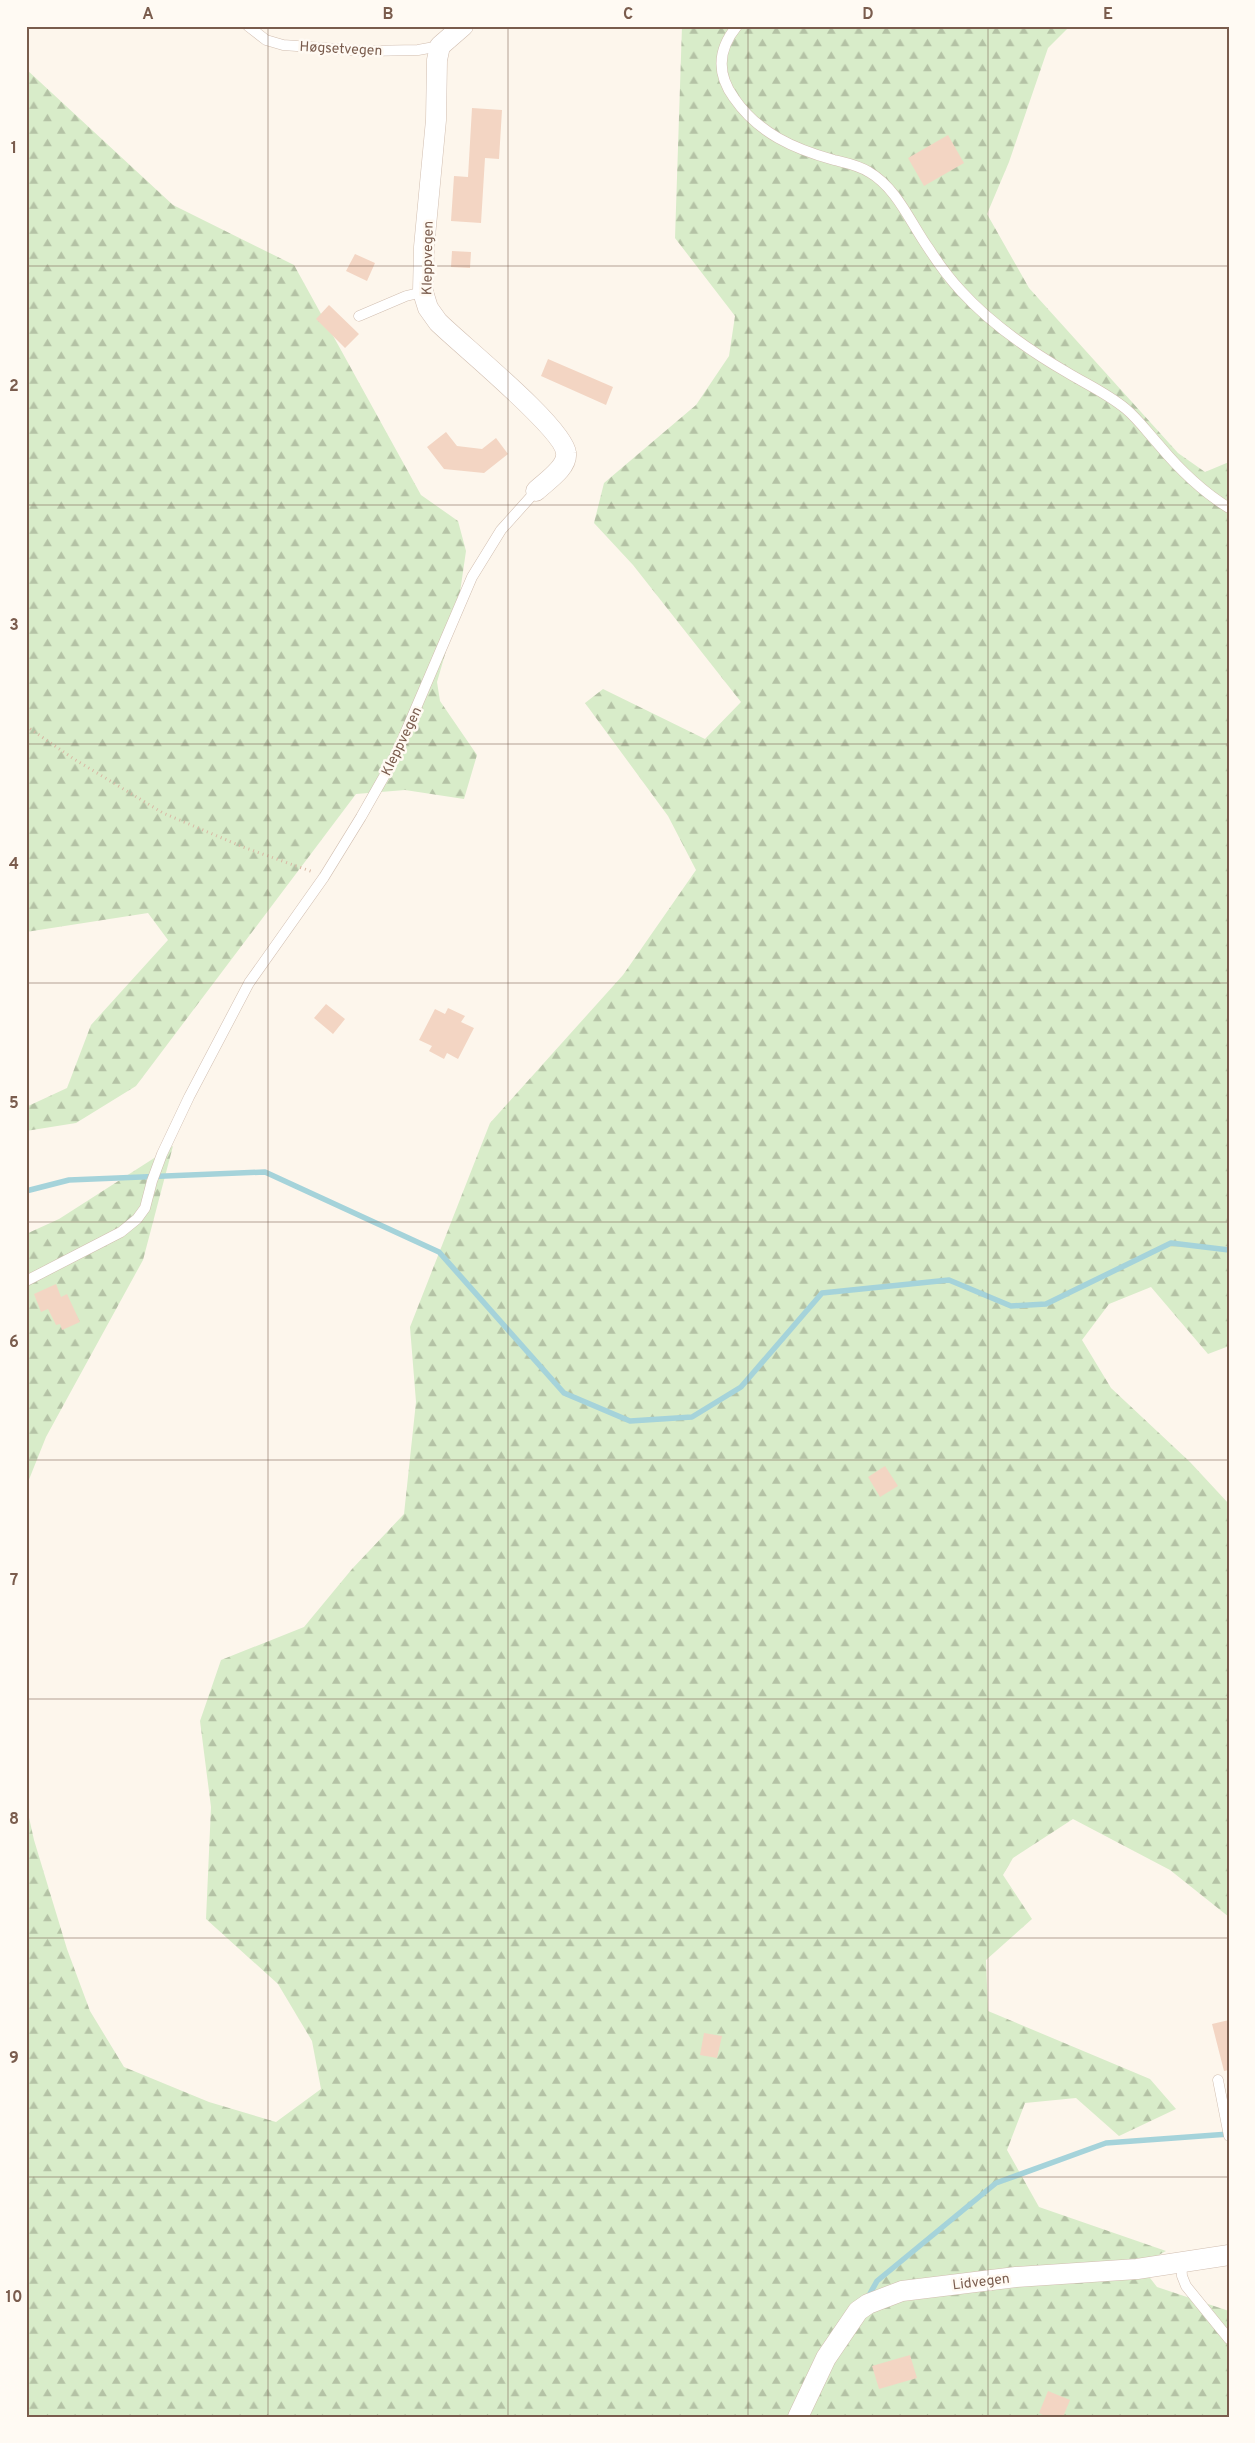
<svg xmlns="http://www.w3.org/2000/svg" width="1255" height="2443" font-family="Overpass,sans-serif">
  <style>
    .forest { fill: url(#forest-firs) }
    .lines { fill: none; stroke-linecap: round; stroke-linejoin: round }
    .stream { stroke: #a5d3da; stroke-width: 5.5 }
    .building { fill: #f3d5c3 }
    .lane-casing { stroke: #d1beb0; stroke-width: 11 }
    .street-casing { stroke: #d1beb0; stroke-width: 21 }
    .path { stroke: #d9b8a5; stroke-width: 3; stroke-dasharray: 1 4; stroke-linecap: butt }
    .lane { stroke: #fff; stroke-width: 10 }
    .street { stroke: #fff; stroke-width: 20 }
    .grid { fill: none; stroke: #7a5c4d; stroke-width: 1; stroke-opacity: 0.55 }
    .labels { text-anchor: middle; stroke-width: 5; stroke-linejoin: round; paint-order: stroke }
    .street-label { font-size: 14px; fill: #7a5c4d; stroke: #fffaf3 }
    .neatline { fill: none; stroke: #7a5c4d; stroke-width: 2 }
    .grid-label { font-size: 16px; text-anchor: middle; font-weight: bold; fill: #7a5c4d }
  </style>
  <defs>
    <pattern id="forest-firs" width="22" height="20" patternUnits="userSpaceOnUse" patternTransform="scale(1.25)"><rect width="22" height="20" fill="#d8ecc9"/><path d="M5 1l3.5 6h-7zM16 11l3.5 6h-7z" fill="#b4c2a5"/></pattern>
  </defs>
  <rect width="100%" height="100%" fill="#fdf6ec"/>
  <path class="forest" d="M682 26H1070L1048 48 1009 162 987 214 1029 288 1178 453 1205 472 1229 462V1346L1208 1354 1151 1287 1109 1304 1082 1340 1111 1388 1190 1462 1229 1504V1917L1170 1870 1073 1819 1013 1858 1003 1875 1032 1919 986 1960 988 2011 1150 2079 1176 2109 1119 2136 1076 2098 1025 2103 1007 2150 1039 2207 1166 2251 1140 2265 1157 2287 1229 2311V2417H26V1804L34 1840 67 1949 90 2011 124 2067 209 2102 276 2122 321 2089 312 2041 278 1984 206 1919 211 1807 200 1721 221 1660 304 1627 352 1569 404 1514 416 1402 410 1327 490 1123 623 975 696 870 668 816 585 703 603 689 705 739 741 702 633 565 594 523 604 483 696 405 729 356 735 316 675 238Z
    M26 69 173 205 294 265 421 495 458 521 466 551 457 613 437 682 440 701 477 755 464 799 405 790 356 794 136 1086 76 1123 26 1131V1107L67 1088 91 1025 168 940 148 913 26 932Z
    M173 1146 143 1260 46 1437 26 1487V1234L59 1219Z"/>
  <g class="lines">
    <path class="stream" d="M26 1191 69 1180 265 1172 439 1252 564 1393 630 1421 692 1417 741 1387 822 1293 949 1280 1011 1306 1046 1304 1171 1243 1229 1250
      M867 2299 877 2281 996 2183 1106 2143 1229 2134"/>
  </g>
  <path class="building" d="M472 108 502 110 499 159 485 158 481 223 451 221 454 176 468 177Z
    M948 135 964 163 924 186 908 158Z
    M452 251 471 252 470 268 451 267Z
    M355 254 375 263 367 281 346 271Z
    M329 305 359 334 345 348 316 319Z
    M548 359 613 387 606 405 541 376Z
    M446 432 457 446 482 449 496 438 508 454 484 473 444 469 427 447Z
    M326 1004 345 1019 333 1034 314 1018Z
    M448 1008 465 1016 461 1022 474 1028 458 1059 447 1053 444 1059 429 1051 432 1046 419 1040 435 1009 445 1014Z
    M56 1284 61 1297 67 1294 80 1322 62 1330 60 1324 56 1325 48 1309 41 1312 34 1294Z
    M885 1466 898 1486 880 1497 868 1477Z
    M1229 2020V2070L1224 2071 1212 2024Z
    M704 2033 722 2036 717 2058 700 2055Z
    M910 2355 917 2378 879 2389 872 2366Z
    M1048 2391 1070 2400 1063 2417H1047L1039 2413Z"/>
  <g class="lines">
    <defs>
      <path id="lane" d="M248 26 266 40 283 45 365 51 418 50 440 46
        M737 26C718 49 716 73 734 98 758 133 794 149 834 160 846 163 858 165 869 172 897 188 911 224 929 249 938 263 949 278 961 291 991 324 1030 351 1068 373 1088 385 1108 394 1126 409 1138 419 1148 433 1159 445 1179 469 1203 492 1229 508
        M359 316 406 296 423 292
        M26 1281 121 1232 137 1219 145 1208 152 1181 162 1154 189 1097 249 983 324 877 361 817 395 757 472 577 501 530 536 491
        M1218 2080 1229 2136
        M1181 2261 1182 2276 1186 2286 1229 2339"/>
      <path id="street" d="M463 26 440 46 437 60 436 120 424 247 423 292 428 308 438 322C460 344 564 428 566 453 568 468 545 482 536 491
        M798 2417 826 2358 858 2311 868 2304 902 2291 1016 2277 1137 2269 1229 2255"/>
    </defs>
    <use href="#lane" class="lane-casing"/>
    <use href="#street" class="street-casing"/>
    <path class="path" d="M26 726 74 759 163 813 243 847 313 872"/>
    <use href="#lane" class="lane"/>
    <use href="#street" class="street"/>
  </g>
  <path class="grid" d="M268 26V2417M508 26V2417M748 26V2417M988 26V2417M26 266H1229M26 505H1229M26 744H1229M26 983H1229M26 1222H1229M26 1460H1229M26 1699H1229M26 1938H1229M26 2177H1229"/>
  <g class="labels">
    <g class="street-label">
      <text transform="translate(341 48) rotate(3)" y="5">Høgsetvegen</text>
      <text transform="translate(427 258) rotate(-89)" y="5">Kleppvegen</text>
      <text transform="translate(401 741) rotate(-64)" y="5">Kleppvegen</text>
      <text transform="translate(981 2281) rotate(-7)" y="5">Lidvegen</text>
    </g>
  </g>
  <rect width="1255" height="2443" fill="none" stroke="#fffaf3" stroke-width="55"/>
  <rect x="28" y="28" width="1200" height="2388" class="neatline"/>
  <g class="grid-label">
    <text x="148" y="19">A</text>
    <text x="388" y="19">B</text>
    <text x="628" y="19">C</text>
    <text x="868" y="19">D</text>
    <text x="1108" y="19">E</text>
    <text x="14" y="153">1</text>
    <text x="14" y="391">2</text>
    <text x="14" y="630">3</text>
    <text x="14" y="869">4</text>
    <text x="14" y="1108">5</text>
    <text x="14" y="1347">6</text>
    <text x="14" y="1585">7</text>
    <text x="14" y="1824">8</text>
    <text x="14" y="2063">9</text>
    <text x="14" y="2302">10</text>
  </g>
</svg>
